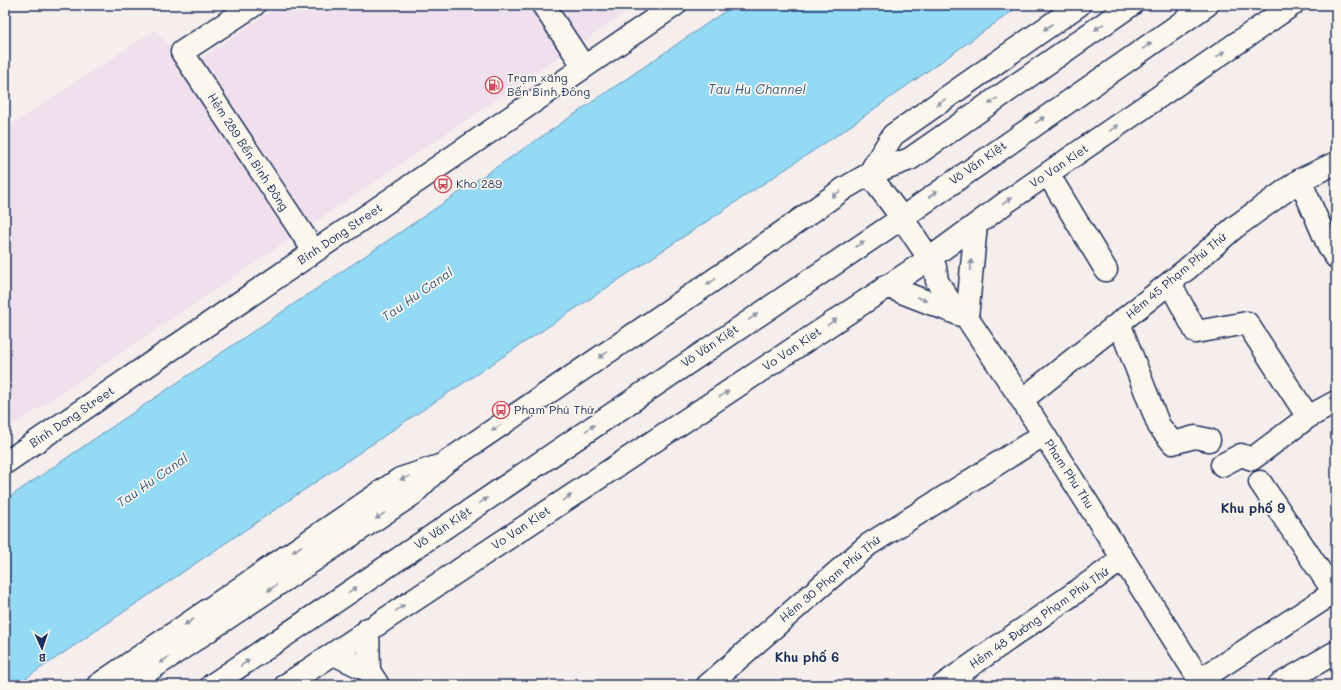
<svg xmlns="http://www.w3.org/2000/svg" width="1341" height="690" font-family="Mali,sans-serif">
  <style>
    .built { fill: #f0e0ee }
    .water { fill: #93daf5; stroke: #6396b9 }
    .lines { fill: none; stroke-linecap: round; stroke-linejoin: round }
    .minor-casing { stroke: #1b2f5e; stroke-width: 25 }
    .major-casing { stroke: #1b2f5e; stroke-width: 25 }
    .highway-casing { stroke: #1b2f5e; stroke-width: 25 }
    .minor { stroke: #fbf7ec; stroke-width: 22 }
    .major { stroke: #fbf7ec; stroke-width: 22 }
    .highway { stroke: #fbf7ec; stroke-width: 22 }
    .oneway { fill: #8b93a5 }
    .labels { text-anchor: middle; stroke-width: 3.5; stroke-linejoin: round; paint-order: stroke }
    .poi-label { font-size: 12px; fill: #1b2f5e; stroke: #fbf7ec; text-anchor: start }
    .street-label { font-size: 12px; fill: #1b2f5e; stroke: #fbf7ec }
    .water-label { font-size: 13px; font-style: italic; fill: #395a84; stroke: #fbf7ec }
    .neighbourhood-label { font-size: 13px; font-weight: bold; fill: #1b2f5e; stroke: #fbf7ec }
  </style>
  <rect width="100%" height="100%" fill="#f6eded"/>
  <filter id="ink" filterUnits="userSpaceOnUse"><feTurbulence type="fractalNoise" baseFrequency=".025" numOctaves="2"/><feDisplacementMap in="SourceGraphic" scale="8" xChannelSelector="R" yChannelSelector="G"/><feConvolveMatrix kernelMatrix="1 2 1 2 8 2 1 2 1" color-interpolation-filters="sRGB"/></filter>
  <g filter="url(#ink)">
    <path class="built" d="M281 5H637L5 431V129L155 30 188 67Z"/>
    <path class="water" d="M734 5H1021L843 131 409 419 16 685H5V500C247 334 492 172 734 5Z"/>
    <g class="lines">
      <defs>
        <path id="minor" d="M254 5 182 52 314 251
          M543 5 584 67
          M1048 174 1106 270
          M1300 180 1329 247 1336 257
          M1170 283 1196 332 1247 323 1308 417
          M1119 323 1159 426 1173 443 1195 437 1209 440
          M1022 400 1187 269 1235 227 1300 180 1336 163
          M5 463 675 5
          M1222 465 1241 455 1252 459 1308 417 1336 402
          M1260 482 1334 592
          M368 629 369 671
          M334 654 369 671 378 685
          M1200 680 1336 591
          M708 685 868 545 1043 435
          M943 685 1123 559
          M1279 685 1336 652"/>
        <path id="major" d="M869 174 893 135 1079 5
          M902 218 935 267 937 281 955 310 967 318 1022 400 1203 685
          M886 286 961 315
          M967 318 976 225
          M98 685 400 479 442 465
          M286 685 929 259 1008 201 1292 5"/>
        <path id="highway" d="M869 174 902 218
          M127 685 413 494 442 465 743 260 845 188 869 174 910 159 1131 5
          M212 685 902 218 1207 5"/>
      </defs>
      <use href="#minor" class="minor-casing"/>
      <use href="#major" class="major-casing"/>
      <use href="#highway" class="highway-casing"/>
      <use href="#minor" class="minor"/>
      <use href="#major" class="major"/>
      <use href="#highway" class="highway"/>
    </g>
    <defs><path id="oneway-solid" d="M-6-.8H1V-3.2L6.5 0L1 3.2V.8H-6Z"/></defs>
    <g class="oneway">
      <use href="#oneway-solid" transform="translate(1048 27) rotate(145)"/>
      <use href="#oneway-solid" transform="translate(1099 27) rotate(145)"/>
      <use href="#oneway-solid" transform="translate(1147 46) rotate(-35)"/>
      <use href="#oneway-solid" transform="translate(1221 54) rotate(-35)"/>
      <use href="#oneway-solid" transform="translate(993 101) rotate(145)"/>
      <use href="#oneway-solid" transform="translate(941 102) rotate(145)"/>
      <use href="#oneway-solid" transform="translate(1040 120) rotate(-35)"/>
      <use href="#oneway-solid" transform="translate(1114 128) rotate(-35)"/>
      <use href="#oneway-solid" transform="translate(836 194) rotate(145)"/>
      <use href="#oneway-solid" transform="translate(933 194) rotate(-36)"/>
      <use href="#oneway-solid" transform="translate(1007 201) rotate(-35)"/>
      <use href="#oneway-solid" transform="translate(860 244) rotate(-34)"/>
      <use href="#oneway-solid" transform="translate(971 265) rotate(-86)"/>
      <use href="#oneway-solid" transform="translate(711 282) rotate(146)"/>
      <use href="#oneway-solid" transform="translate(922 299) rotate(23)"/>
      <use href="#oneway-solid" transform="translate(753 317) rotate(-34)"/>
      <use href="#oneway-solid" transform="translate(832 322) rotate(-34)"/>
      <use href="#oneway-solid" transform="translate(603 355) rotate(146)"/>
      <use href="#oneway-solid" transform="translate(724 394) rotate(-34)"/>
      <use href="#oneway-solid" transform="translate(496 428) rotate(146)"/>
      <use href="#oneway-solid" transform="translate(590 428) rotate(-34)"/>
      <use href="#oneway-solid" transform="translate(405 478) rotate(159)"/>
      <use href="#oneway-solid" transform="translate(567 498) rotate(-34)"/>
      <use href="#oneway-solid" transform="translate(483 501) rotate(-34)"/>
      <use href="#oneway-solid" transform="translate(380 516) rotate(146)"/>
      <use href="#oneway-solid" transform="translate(297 549) rotate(146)"/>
      <use href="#oneway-solid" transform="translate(272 588) rotate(146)"/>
      <use href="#oneway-solid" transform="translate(352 590) rotate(-34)"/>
      <use href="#oneway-solid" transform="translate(400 608) rotate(-34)"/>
      <use href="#oneway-solid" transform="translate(189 622) rotate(146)"/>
      <use href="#oneway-solid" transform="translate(164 660) rotate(146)"/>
      <use href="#oneway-solid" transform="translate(245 663) rotate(-34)"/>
    </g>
  </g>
  <defs>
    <symbol id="fuel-ring" viewBox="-11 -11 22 22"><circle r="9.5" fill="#fbf7ec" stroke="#d1495b" stroke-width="1.5"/><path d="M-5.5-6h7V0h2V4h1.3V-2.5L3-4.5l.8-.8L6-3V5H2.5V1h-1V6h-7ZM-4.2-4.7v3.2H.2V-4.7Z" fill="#d1495b"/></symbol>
    <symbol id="bus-ring" viewBox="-11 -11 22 22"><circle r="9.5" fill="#fbf7ec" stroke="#d1495b" stroke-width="1.5"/><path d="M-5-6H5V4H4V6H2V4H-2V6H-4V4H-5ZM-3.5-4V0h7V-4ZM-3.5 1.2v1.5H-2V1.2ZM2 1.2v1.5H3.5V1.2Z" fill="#d1495b"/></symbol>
  </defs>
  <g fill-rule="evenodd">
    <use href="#fuel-ring" x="484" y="75" width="20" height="20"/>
    <use href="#bus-ring" x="433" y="174" width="20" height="20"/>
    <use href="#bus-ring" x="491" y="400" width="20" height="20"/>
  </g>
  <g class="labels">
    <g class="poi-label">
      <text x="507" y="82">Trạm xăng<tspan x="507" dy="14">Bến Bình Đông</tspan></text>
      <text x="456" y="188">Kho 289</text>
      <text x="514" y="414">Phạm Phú Thứ</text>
    </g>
    <g class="street-label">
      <text transform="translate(248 152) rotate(57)" y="4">Hẻm 289 Bến Bình Đông</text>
      <text transform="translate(978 163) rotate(-35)" y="4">Võ Văn Kiệt</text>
      <text transform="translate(1059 166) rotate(-34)" y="4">Vo Van Kiet</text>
      <text transform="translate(340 234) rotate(-34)" y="4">Binh Dong Street</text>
      <text transform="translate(1176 276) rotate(-40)" y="4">Hẻm 45 Phạm Phú Thứ</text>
      <text transform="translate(710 346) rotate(-34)" y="4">Võ Văn Kiệt</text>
      <text transform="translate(792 349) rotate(-34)" y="4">Vo Van Kiet</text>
      <text transform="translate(72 417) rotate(-34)" y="4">Binh Dong Street</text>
      <text transform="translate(1069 474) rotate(57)" y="4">Pham Phu Thu</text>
      <text transform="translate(443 528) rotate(-34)" y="4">Võ Văn Kiệt</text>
      <text transform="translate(521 528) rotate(-34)" y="4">Vo Van Kiet</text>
      <text transform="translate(830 579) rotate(-40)" y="4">Hẻm 30 Phạm Phú Thứ</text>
      <text transform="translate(1039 618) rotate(-35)" y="4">Hẻm 48 Đường Phạm Phú Thứ</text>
    </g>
    <g class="water-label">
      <text x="757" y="94">Tau Hu Channel</text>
      <text transform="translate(417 294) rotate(-35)" y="5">Tau Hu Canal</text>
      <text transform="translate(152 480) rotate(-35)" y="5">Tau Hu Canal</text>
    </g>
    <g class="neighbourhood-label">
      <text x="1253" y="513">Khu phố 9</text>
      <text x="807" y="662">Khu phố 6</text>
    </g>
  </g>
  <rect width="1341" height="690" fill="none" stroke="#fbf7ec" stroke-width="20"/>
  <rect x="10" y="10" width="1321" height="670" fill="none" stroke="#1b2f5e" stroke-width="1.5" filter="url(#ink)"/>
  <g transform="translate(42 648) rotate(177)" stroke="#fbf7ec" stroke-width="3" paint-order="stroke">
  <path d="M0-3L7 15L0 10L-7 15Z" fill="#1b2f5e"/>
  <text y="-6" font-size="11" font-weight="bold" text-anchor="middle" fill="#1b2f5e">B</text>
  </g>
</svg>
